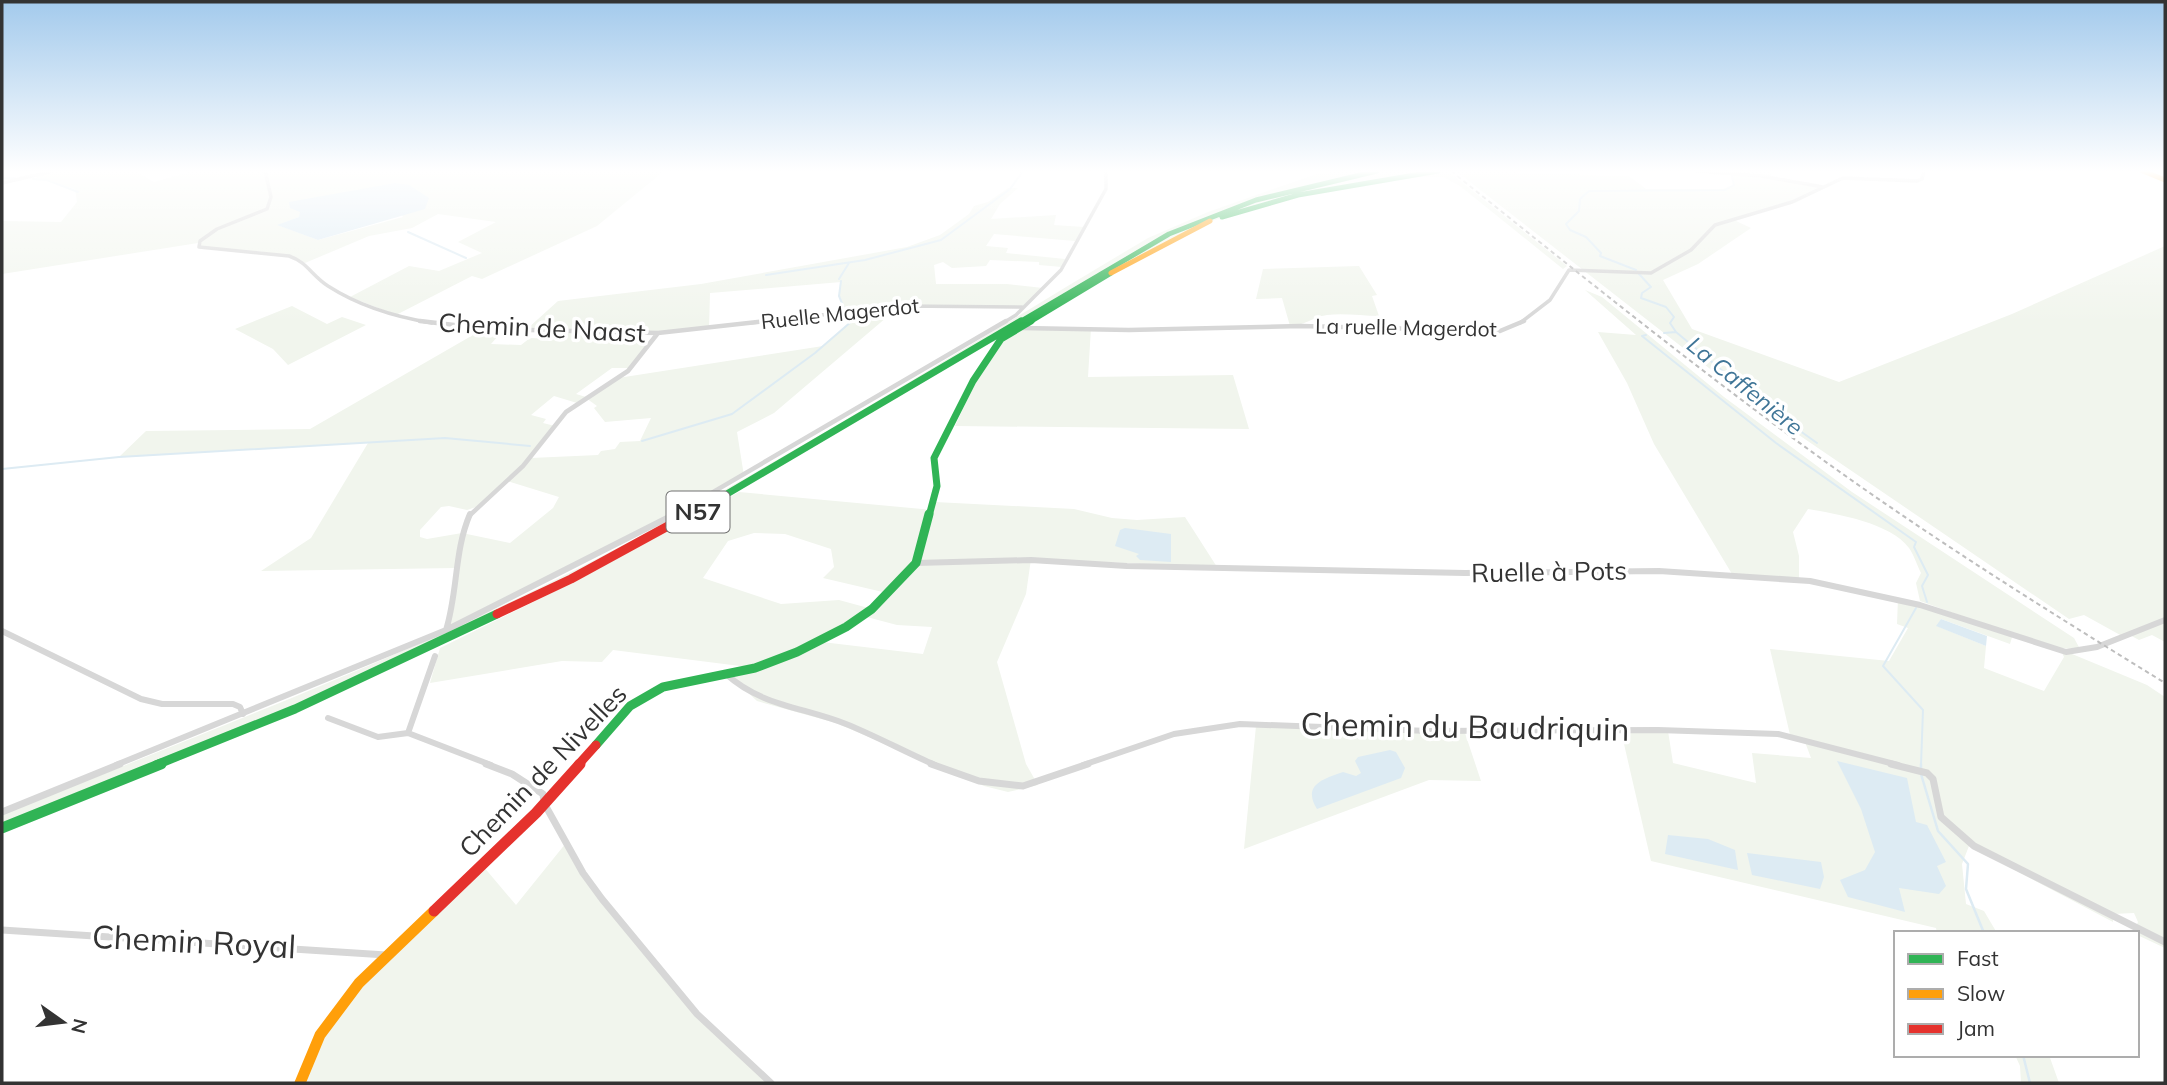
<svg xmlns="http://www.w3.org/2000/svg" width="2167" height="1085" font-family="Mulish,sans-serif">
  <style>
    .green { fill: #f1f5ed; fill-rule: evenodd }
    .water { fill: #ddebf3 }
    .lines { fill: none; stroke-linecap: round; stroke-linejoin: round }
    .stream-far1 { stroke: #ddebf3; stroke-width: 2 }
    .stream { stroke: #ddebf3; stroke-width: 2.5 }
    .street-far3 { stroke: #d7d7d7; stroke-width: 3.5 }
    .street-far2 { stroke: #d7d7d7; stroke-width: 4.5 }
    .street-far1 { stroke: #d7d7d7; stroke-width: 6 }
    .street { stroke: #d7d7d7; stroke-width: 7 }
    .fast-far3 { stroke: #30b455; stroke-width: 5 }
    .fast-far2 { stroke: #30b455; stroke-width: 7 }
    .fast-far1 { stroke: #30b455; stroke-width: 9 }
    .fast { stroke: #30b455; stroke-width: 11 }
    .slow-far1 { stroke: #ff9f0a; stroke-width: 5 }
    .slow { stroke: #ff9f0a; stroke-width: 11 }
    .jam-far2 { stroke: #e5322d; stroke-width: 7 }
    .jam-far1 { stroke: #e5322d; stroke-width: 9 }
    .jam { stroke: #e5322d; stroke-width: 11 }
    .rail { stroke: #bebebe; stroke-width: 2; stroke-dasharray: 4.5 3.5; stroke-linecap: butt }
    .labels { text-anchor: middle; stroke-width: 7; stroke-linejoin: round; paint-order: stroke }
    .far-street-label { font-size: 21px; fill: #333; stroke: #fff }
    .far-water-label { font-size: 23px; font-style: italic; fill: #3f7597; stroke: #fff }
    .shield { fill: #fff; stroke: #707070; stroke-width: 2 }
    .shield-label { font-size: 24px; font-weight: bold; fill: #333 }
    .street-label { font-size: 26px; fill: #333; stroke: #fff }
    .near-street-label { font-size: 32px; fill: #333; stroke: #fff }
  </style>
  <rect width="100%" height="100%" fill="#fff"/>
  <path class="green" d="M53 171H135L154 182 193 171H664L597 226 482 279 472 276 396 315 350 297 409 266 439 271 482 253 458 242 496 222 438 214 412 228 369 236 305 263C271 247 234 252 199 247L198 243 2 274V221L61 222 77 202 75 189 35 177ZM382 185 403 217 318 240 278 225 299 217 308 199 374 189Z
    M1371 171 1252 199 1155 239 738 486 579 572 450 635 261 720 2 824V815C197 735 395 662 583 566 777 467 961 349 1148 238L1208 212 1319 173Z
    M1386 171 1449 172 1567 266 1563 269 1460 186 1443 177H1418L1295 195 1244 209 1189 230 996 342H989L1161 240 1257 201Z
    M1456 171 1629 176 1646 189H1723L1733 185 1731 175 1694 171H1770L1772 177 1827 187 1795 203 1734 220 1751 228 1698 264 1663 280 1692 329 1839 382 2012 314 2165 246V642L2152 635 2139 640 2128 634 2122 636 2084 615 2069 619 1768 414Z
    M1008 188H1018L1000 204 991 219 1056 215 1054 225 1084 227 1075 241 994 234 986 246 1008 248 1006 253 1065 259 1062 267 1039 265V262L990 260 986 266 952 268 943 262 934 265 936 284H1007L1043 288 1022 307 900 306 774 413 737 432 744 476 446 630 456 568 261 571 311 538 368 443 119 457 146 431 310 429 473 335 498 336 491 344 521 345 530 338 556 339 563 331 527 329 558 301 701 284 907 247 940 235 969 214 974 206 988 202ZM841 282 839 296 845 312H851L854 318 823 346 618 378 586 397 576 394 612 368H632L652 343 605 340 611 332 666 333 709 329 710 293ZM554 396 577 403 586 398 597 406 594 408 605 422 651 418 640 441 620 442 615 449 601 451 598 455 531 458 555 426 543 423 546 419 531 415ZM507 481 559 497 553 508 510 543 462 533 427 539 420 537V530L441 507 449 506 467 510 476 507Z
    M1359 266 1377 295 1372 296 1379 316C1363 316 1344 313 1327 315 1313 317 1304 326 1290 326L1282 298 1256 299 1263 269Z
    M1585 290 1602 297 1724 397 1852 492 2074 638 2080 649 2058 648 2013 634 2010 644 1941 619 1937 626 1986 646 1984 668 2044 691 2064 657 2060 649 2147 685 2165 697V948L2133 933 2138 922 2134 913 2113 914V922L1969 846 1962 864 1966 904 1984 911 1997 933H1937L1936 928 1651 861 1621 731H1668L1673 763 1756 783 1752 753 1811 758 1805 742 1791 739 1770 649 1889 661 1908 628 1897 624 1898 598 2006 632 1920 601 1916 583 1921 573C1917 565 1914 555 1909 548 1891 523 1837 514 1808 509L1793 532 1799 556V578L1732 574 1654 444 1627 383 1598 332 1636 335Z
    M292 306 327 324 342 317 366 325 288 365 273 349 235 329Z
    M1025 327 1091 328 1088 377 1233 375 1249 429 955 426 976 381 1002 343Z
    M739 492 933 510 935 502 1074 509 1112 518 1137 520 1185 517 1217 567 1031 559 1026 594 997 662 1026 764 1038 785 1008 792 984 786 836 723 757 701 728 674 748 667 613 650 602 662 562 661 430 683 440 648 574 582ZM754 533 785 534 831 549 834 567 823 578 887 593 872 609 839 600 781 604 703 578 728 541ZM863 616 897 625 932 627 923 654 822 642Z
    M1256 726 1465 733 1481 781 1429 780 1244 849Z
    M566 843 570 854 697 1014 770 1083H300L337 1008 483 866 516 905Z
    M2015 1055H2049L2059 1083H2021L2020 1066Z"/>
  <path class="water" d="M395 183 409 185 429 198 425 209 318 240 277 225 299 217 300 212 290 208 289 202Z
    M1125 528 1171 534V562L1140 560 1136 556 1139 554 1115 546 1120 530Z
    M1941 619 1987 636 1986 646 1936 626Z
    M1390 750 1396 752 1405 768 1401 778 1317 809C1302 785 1323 779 1343 772L1356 776 1361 773 1355 761 1358 757Z
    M1837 761 1907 778 1916 822 1927 825 1946 862 1937 866 1946 886 1939 894 1899 888 1905 912 1848 897 1840 880 1865 870 1875 852 1861 809Z
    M1668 835 1708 839 1735 850 1738 870 1665 854Z
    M1747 853 1821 862 1824 877 1820 889 1752 875Z"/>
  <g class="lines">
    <path class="stream-far1" d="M2 178H15
      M33 179 47 180 78 192
      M408 232 466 258
      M1636 270 1600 256 1601 253 1586 237 1570 230 1566 224 1579 211 1580 199 1589 191 1725 190 1734 185 1732 177
      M1639 274 1651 287 1642 293 1641 298 1666 307 1674 317 1670 323 1676 332 1761 403 1817 443
      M766 275 865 260 941 240 1010 189 1023 171
      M839 279 849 263
      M841 281 839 296 844 308
      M1664 333 1676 332
      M1646 335 1642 336 1776 443 1916 542 1914 547 1928 575 1922 586 1927 602
      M642 441 732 414 815 353 852 321V314
      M2 469 119 457 445 438 530 446
      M1916 608 1883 666 1923 710 1921 765"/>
    <path class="stream" d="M1921 768V764
      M1921 774 1938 831 1968 864 1966 889 1984 933
      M2023 1055 2030 1083"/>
    <path class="street-far3" d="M265 171 271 197 267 209 217 229 200 241 199 247 289 256C307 262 312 276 328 286 359 306 396 317 432 323
      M1697 171 1761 176 1823 187
      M2 183 53 171
      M750 323 900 306 1022 307
      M1003 323 1016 315 1061 270 1106 189V171
      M1520 323 1550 300 1569 270 1651 273 1691 250 1715 225 1792 202 1843 178 1917 181 1922 179 1924 171"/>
    <path class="street-far2" d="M420 321 488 329 658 333 628 371 566 412 523 466 469 516
      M1022 328 1129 330 1301 326 1500 331 1524 321
      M658 333 766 321
      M672 516 1006 321"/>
    <path class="street-far1" d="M916 563 1031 560 1127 566 1465 573 1659 571 1810 581 1920 605 2066 652 2097 647 2165 620
      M446 630C458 592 454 551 470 514
      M2 631 141 699 162 704H233L240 707 243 714
      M435 656 408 733 491 765
      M726 674C761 706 803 707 846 724 876 736 905 752 935 765
      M328 718 378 737 408 733
      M116 765 446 630 675 514
      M1083 765 1174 734 1240 724 1429 731 1658 730 1778 734 1898 765"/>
    <path class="street" d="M486 764 512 774 543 794 544 803 583 873 602 899 697 1014 771 1083
      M931 764 979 781 1023 786 1088 764
      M1891 764 1927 773 1933 779 1941 817 1974 846 2165 942
      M2 812 120 764
      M2 930 386 955"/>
    <path class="fast-far3" d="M1222 217 1298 195 1438 171
      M1018 323 1169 234 1256 200 1377 171
      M1028 323 1111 273"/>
    <path class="fast-far2" d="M715 501 1021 321
      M929 516 937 486 934 458 973 381 1001 339 1031 321"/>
    <path class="fast-far1" d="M596 745 630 706 663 687 755 668 797 652 846 627 872 609 916 563 929 514
      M156 765 295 709 497 614"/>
    <path class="fast" d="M2 828 161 764"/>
    <path class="slow-far1" d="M2143 171 2165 180
      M1111 273 1210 221"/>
    <path class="slow" d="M300 1083 320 1035 359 983 434 911"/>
    <path class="jam-far2" d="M687 516 715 501"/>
    <path class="jam-far1" d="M497 614 571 579 690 514
      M578 765 596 745"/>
    <path class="jam" d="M434 911 536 813 580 764"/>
    <path class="rail" d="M1451 171C1572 268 1693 366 1819 457 1931 538 2048 611 2165 683"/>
  </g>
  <linearGradient id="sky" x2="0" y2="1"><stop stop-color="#a3caec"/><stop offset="0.53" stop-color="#fff"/><stop offset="1" stop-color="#fff" stop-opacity="0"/></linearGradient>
  <rect width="2167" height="323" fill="url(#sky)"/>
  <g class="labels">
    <g class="far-street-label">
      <text transform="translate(840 314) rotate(-6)" y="7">Ruelle Magerdot</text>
      <text transform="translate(1406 328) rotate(1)" y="7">La ruelle Magerdot</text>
    </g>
    <g class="far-water-label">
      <text transform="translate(1745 386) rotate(39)" y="8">La Caffenière</text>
    </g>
    <rect class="shield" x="666.5" y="491.5" width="63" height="41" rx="5"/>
    <g class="shield-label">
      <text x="698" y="520">N57</text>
    </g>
    <g class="street-label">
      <text transform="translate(542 328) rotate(3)" y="9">Chemin de Naast</text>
      <text transform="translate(1549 572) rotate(-1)" y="9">Ruelle à Pots</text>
      <text transform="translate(543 771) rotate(-46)" y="9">Chemin de Nivelles</text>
    </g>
    <g class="near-street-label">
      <text transform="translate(1465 727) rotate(1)" y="11">Chemin du Baudriquin</text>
      <text transform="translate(194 942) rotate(3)" y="11">Chemin Royal</text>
    </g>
  </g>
  <rect width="2167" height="1085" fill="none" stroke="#333333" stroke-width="7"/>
  <rect x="1894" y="931" width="245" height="126" fill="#ffffff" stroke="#adadad" stroke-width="2"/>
  <rect x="1908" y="954" width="35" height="10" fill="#30b455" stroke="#adadad" stroke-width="2"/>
  <text x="1957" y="966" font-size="21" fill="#333333">Fast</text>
  <rect x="1908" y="989" width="35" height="10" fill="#ff9f0a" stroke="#adadad" stroke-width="2"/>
  <text x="1957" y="1001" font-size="21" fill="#333333">Slow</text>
  <rect x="1908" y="1024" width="35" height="10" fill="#e5322d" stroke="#adadad" stroke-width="2"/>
  <text x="1957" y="1036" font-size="21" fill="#333333">Jam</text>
  <g transform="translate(63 1022) rotate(104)" stroke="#ffffff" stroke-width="5" paint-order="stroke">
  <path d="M0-5L12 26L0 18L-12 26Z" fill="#333333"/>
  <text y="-10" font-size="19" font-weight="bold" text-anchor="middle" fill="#333333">N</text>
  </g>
</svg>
